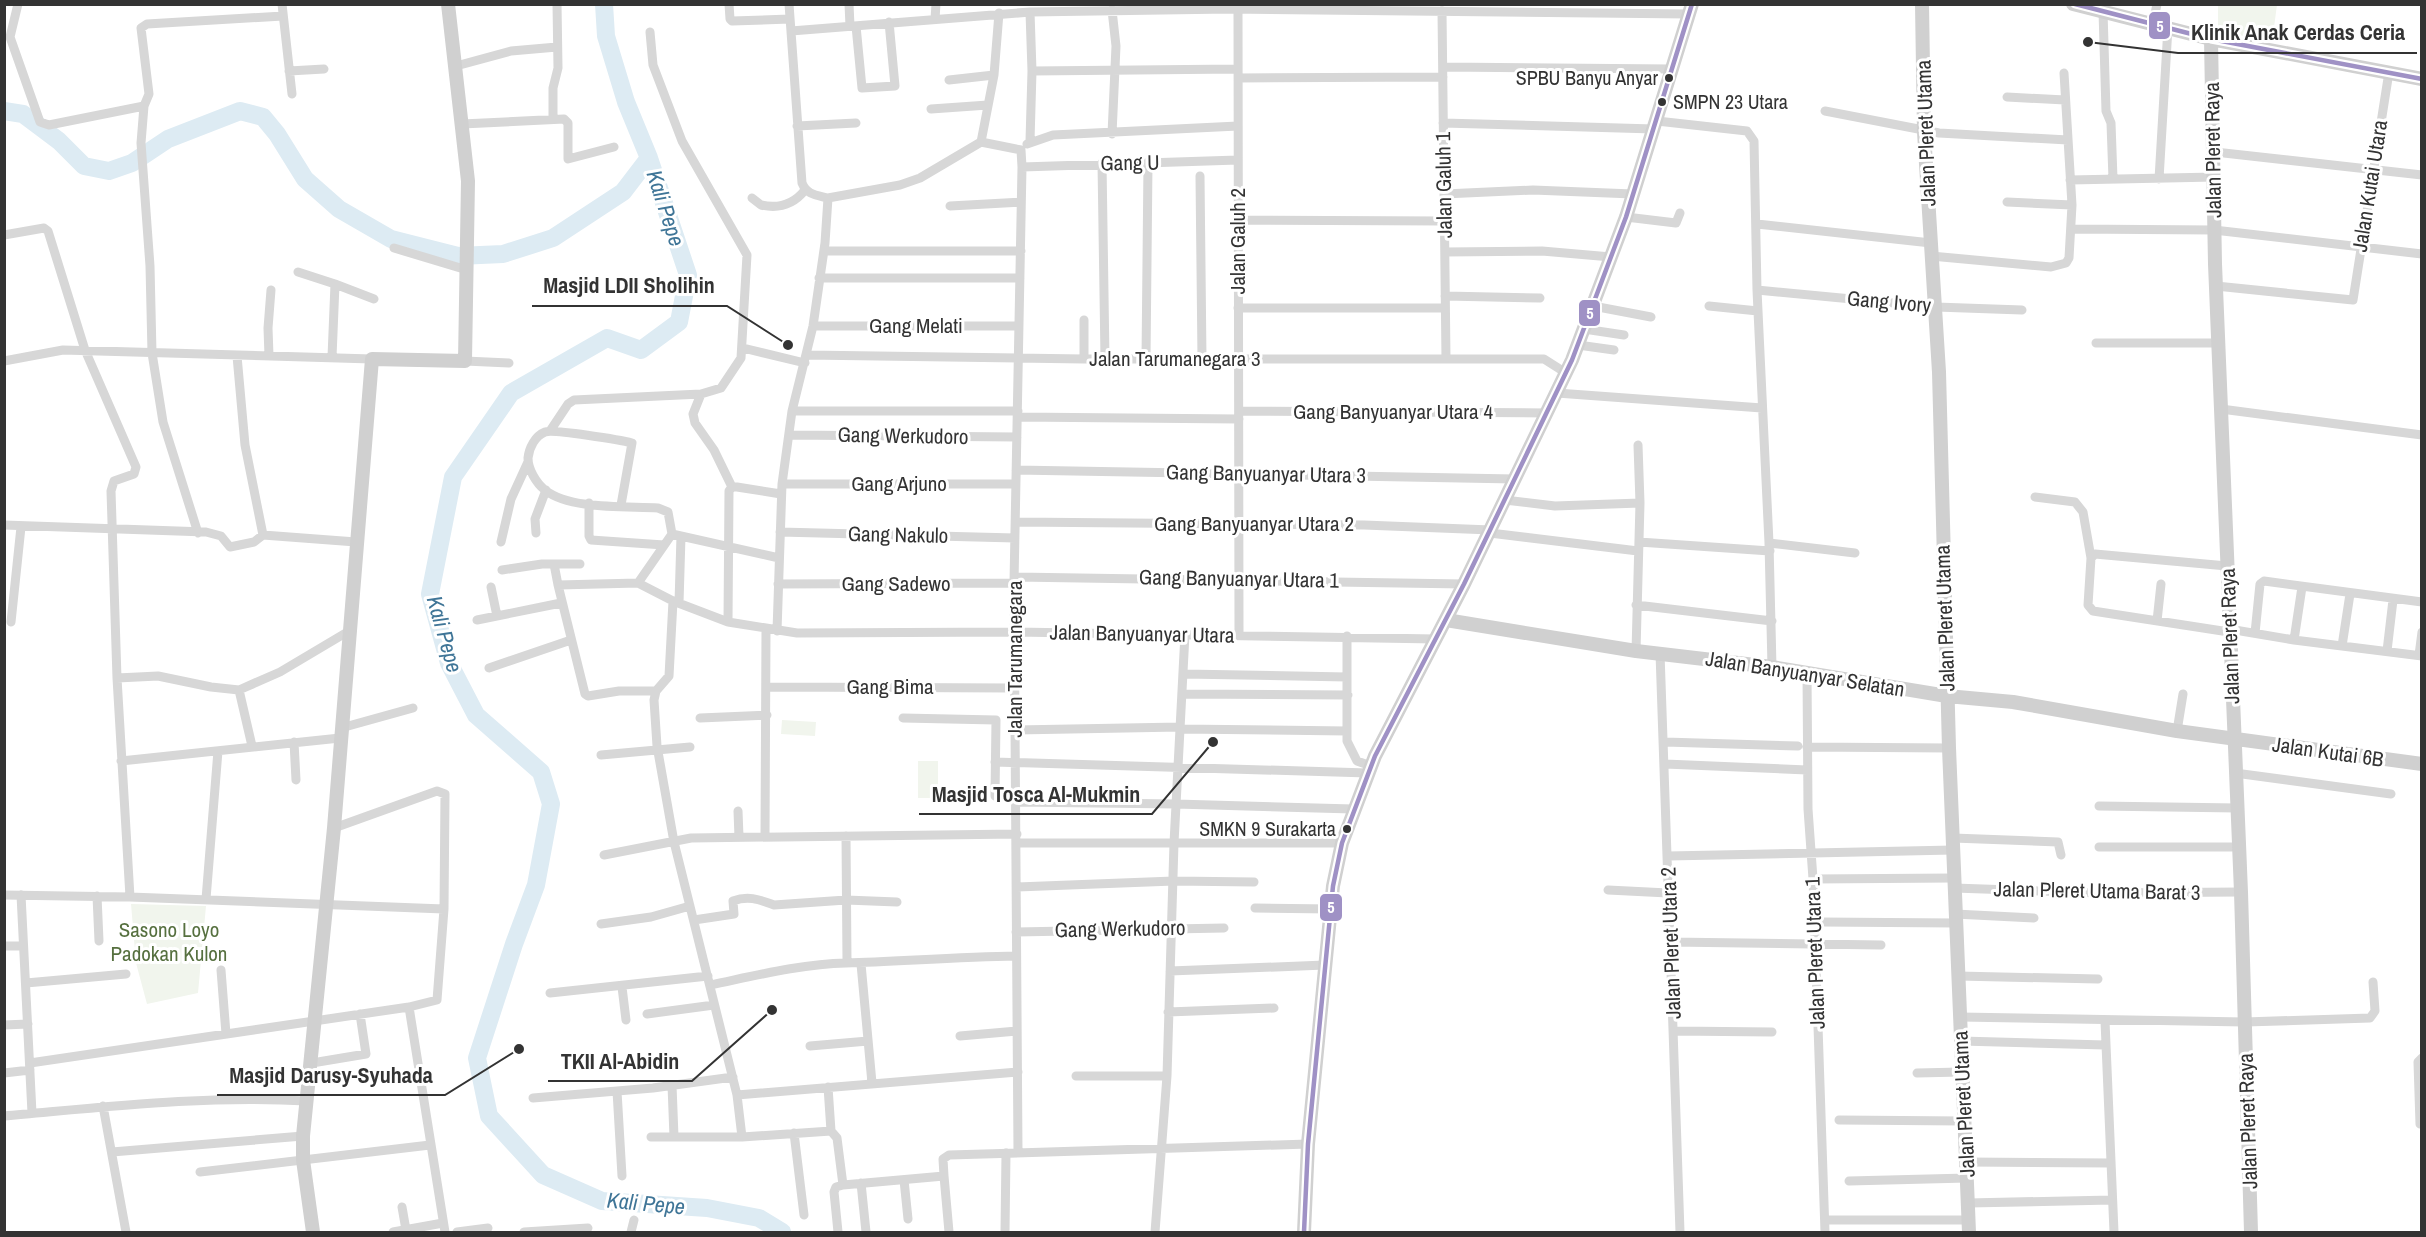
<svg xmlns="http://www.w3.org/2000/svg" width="2426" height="1237" font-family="'Archivo Narrow',sans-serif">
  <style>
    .green { fill: #f1f5ed }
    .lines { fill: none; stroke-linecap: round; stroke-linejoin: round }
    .river { stroke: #ddebf3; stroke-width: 18 }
    .street { stroke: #d7d7d7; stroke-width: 9 }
    .secondary { stroke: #d0d0d0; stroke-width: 14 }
    .bus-1-casing { stroke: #fff; stroke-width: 9 }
    .bus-1 { stroke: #9f91c5; stroke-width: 4.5 }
    .bus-dot { fill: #333; stroke: #fff; stroke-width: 2 }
    .labels { text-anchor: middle; stroke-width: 6; stroke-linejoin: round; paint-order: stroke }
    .bus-label { font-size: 20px; fill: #333; stroke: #fff; text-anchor: end }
    .street-label { font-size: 21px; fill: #333; stroke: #fff }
    .park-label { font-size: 21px; fill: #56703f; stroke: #fff }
    .water-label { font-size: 22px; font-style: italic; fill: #3f7597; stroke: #fff }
    .leader { fill: none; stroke: #333; stroke-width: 2 }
    .callout-dot { fill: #333; stroke: #fff; stroke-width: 2 }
    .callout-label { font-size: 22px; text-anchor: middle; font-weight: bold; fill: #333; stroke: #fff; stroke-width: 6; stroke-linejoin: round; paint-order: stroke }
    .line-badge { stroke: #fff; stroke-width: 2 }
    .badge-label { font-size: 16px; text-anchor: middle; font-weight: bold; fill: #fff }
  </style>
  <rect width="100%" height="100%" fill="#fff"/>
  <path class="green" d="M2218 5H2277L2272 42 2218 31Z
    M782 720 816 722 815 736 781 734Z
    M918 761H938V798H918Z
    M131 904 206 906 198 993 147 1004 136 963Z"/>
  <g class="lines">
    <path class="river" d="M604 4 606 36 626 102 649 158 688 275 679 322 641 350 607 338 511 393 453 477 430 594 449 663 476 715 541 772 551 804 536 885 514 944 477 1058 489 1116 543 1175 602 1201 707 1208 759 1218 782 1232
      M4 111 23 114 59 141 84 166 109 171 132 163 168 139 240 111 263 117 277 134 305 179 339 209 391 239 458 256 503 254 553 238 623 192 649 158"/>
    <path class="street" d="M18 4 10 37 40 122 49 125 144 106
      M282 4 292 94
      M729 4 730 19 732 21 790 19
      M849 4 850 26
      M1238 9 1239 635
      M1112 10 1116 46 1112 134
      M1442 11 1446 359
      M2103 11 2106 111 2111 123 2113 179
      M1030 12 1032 71
      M999 13 994 75 981 142 1021 150 1022 167 1014 583 1018 1152
      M935 19 936 4
      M2153 24 2157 4
      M856 26 862 88 895 86 889 22
      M791 31 1030 12 1229 9 1689 14
      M456 66 511 51 557 47
      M1443 67 1672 69
      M289 71 324 69
      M1238 78 1443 77
      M949 80 994 75
      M2007 97 2065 100
      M931 109 988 105
      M1825 111 1939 133 2068 140
      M553 119V88L558 68 557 4
      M1657 121 1747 131 1754 141 1757 290 1769 543 1772 667
      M1443 123 1654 129
      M462 124 564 119 568 123V159L614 147
      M797 126 856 123
      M1030 141 1032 71 1238 69
      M1027 144 1053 135 1238 126
      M2215 152 2422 175
      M1102 163 1105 359
      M1022 167 1238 160
      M1200 176 1202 359
      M2159 179 2168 27
      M2070 180 2215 177
      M1444 194 1533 190 1633 194
      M752 198 761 205C779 209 794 204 805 190
      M828 198 900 185 920 178 981 142
      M2007 202 2072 205
      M950 206 1021 202
      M1626 217 1676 223 1680 213
      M1238 220 1444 221
      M1757 224 1931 243
      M2072 229 2214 230 2422 254
      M4 235 44 228 48 231 85 350 136 467 134 474 114 481 111 491 117 678 130 897
      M394 248 467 270
      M824 251H1021
      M1445 252 1542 251 1611 257
      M1931 256 2051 267 2066 263 2069 258 2072 205 2064 73
      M298 272 335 284 332 357
      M819 278H1020
      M335 284 374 299
      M2216 286 2353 300 2389 72
      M1757 290 1936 307 2022 310
      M1445 296 1540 298
      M1593 306 1651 317
      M1709 306 1758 311
      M1238 308H1445
      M1084 320V359
      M813 326H1019
      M1584 329 1624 335
      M2096 343H2219
      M1578 345 1614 350
      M743 348 805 363
      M807 355 1084 359H1544L1566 373
      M237 356 245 445 263 535
      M269 356 268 328 271 290
      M1146 359 1148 163
      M4 361 63 350 372 359
      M465 361 509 363
      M1557 393 1762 408
      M701 394 693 414 695 423 714 450 732 487
      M2221 409 2422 435
      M792 411H1018
      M1239 411 1547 413
      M1018 417 1239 419
      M550 431 568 404 574 400 701 394 721 388 741 358 747 255 682 141 653 65 650 32
      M789 435 1017 437
      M1016 470 1515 479
      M782 484H1016
      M2035 497 2075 502 2083 512 2091 558
      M1505 500 1555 506 1640 503
      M589 503V536L591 540 664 545
      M621 505 632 443C621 440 553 429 545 432 535 436 529 448 528 458 528 469 536 483 545 490 570 510 627 506 658 508L668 512 672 534 638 583
      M1016 522 1364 525 1491 530
      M4 525 206 532 221 536 230 547 254 542 263 535 356 542
      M780 532 1015 538
      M198 533 163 422 152 353 150 266 141 143 144 106 149 94 141 28 147 24 283 16
      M536 533 535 519 546 490
      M1490 533 1638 551
      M672 534 779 558
      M501 542 511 499 528 462
      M1639 542 1770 551
      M1769 543 1855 553
      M554 564 558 585
      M2227 566 2095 554 2091 558 2088 605 2093 611 2229 632
      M502 570 542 564H580
      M1014 577 1464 584
      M778 584 1014 583
      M491 587 497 616
      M673 601 669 676 656 691 654 700 657 746 674 842 737 1095 1018 1072
      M679 603 681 536
      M1636 605 1772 621
      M477 620 561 603
      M2157 621 2161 584
      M11 622 21 527
      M728 622 729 491 732 487H737L781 494
      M2229 629 2294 640 2422 656
      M777 631 782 484 792 411 813 326 825 243 828 198C816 195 807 195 802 183L789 4
      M2255 633 2260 584 2264 581 2422 602
      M1347 636V741L1357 761 1371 766
      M2294 640 2302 587
      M2342 646 2350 594
      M1636 651 1640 503 1638 445
      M2387 651 2393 600
      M1660 653 1680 1232
      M2419 655 2422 632
      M489 668 571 640
      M1807 673 1808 809 1813 879 1825 1232
      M1184 674 1347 677
      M117 678 158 676 211 687 239 690 280 672 349 631
      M767 687 1014 688
      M239 690 252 746
      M656 691H619L588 696 585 694 558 585 638 583 673 601 728 622 797 633 1015 632 1436 639
      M1182 694 1348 695
      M700 718 767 715
      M903 718 996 720 995 796
      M341 728 413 708
      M1180 729 1347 731
      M1016 730 1180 727
      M2177 731 2183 694
      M294 742 296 780
      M1665 742 1798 746
      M1807 747 1949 748
      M601 755 690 747
      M121 761 340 738
      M995 762 1368 773
      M1665 764 1807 770
      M2235 773 2391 794
      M1017 802 1176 804 1353 809
      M2099 806 2237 808
      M738 811 739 837
      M846 836 847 962
      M765 837 766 630
      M1953 838 2058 842 2061 855
      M1017 843H1342
      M2099 847H2239
      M604 855 691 838 1017 834
      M1668 856 1953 850
      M1813 879 1953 878
      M1017 887 1174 881 1254 882
      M1954 888 2101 893 2241 892
      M1608 890 1668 893
      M4 895 130 897 444 909
      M21 895 32 1113
      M97 896 99 941
      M206 899 218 751
      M1255 908 1331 909
      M1955 914 2034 918
      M694 920 734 914 733 901C749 895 760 900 774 905L846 900 897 902
      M1821 922 1955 923
      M601 924 651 917 690 906
      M1016 932 1224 928
      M1671 942 1881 945
      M4 946H23
      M861 964 872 1083
      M221 970 226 1034
      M1170 971 1325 965
      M1958 976 2098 979
      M26 983 126 974
      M710 985C754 976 801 964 846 963 903 961 960 957 1016 956
      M622 987 626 1020
      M550 993 708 976
      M409 1007 445 1232
      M1168 1012 1274 1008
      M647 1014 714 1005
      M1960 1017 2245 1022 2370 1018 2375 1011 2373 982
      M2105 1021 2114 1232
      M4 1025 28 1024
      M1675 1031 1772 1032
      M960 1036 1017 1031
      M1961 1041 2105 1045
      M810 1046 868 1041
      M30 1063 409 1007 437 1000 444 909 445 794 437 791 334 828
      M312 1063 366 1054 360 1014
      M4 1073 30 1070
      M1917 1073 1961 1072
      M1076 1076H1167
      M672 1085 674 1137
      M828 1087 831 1131
      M617 1091 622 1176
      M737 1095 742 1137
      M533 1098 653 1088 733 1077
      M103 1106 126 1232
      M4 1116C106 1107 205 1095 307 1101
      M1839 1120 1963 1121
      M2420 1124 2418 1062 2422 1058
      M794 1133 804 1215
      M651 1137H742L831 1131 837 1138 843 1185 944 1176 943 1159 949 1155 1308 1144
      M112 1152 303 1136
      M1966 1162 2110 1163
      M200 1172 430 1145
      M944 1176 949 1232
      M904 1180 908 1219
      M1849 1181 1967 1178
      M861 1183 866 1232
      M1968 1203 2112 1200
      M402 1207 406 1230
      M1825 1220H1969
      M393 1232 443 1223
      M457 1232 488 1228
      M524 1232 588 1228
      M631 1232 634 1220
      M838 1232 834 1192 836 1187 843 1185
      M1005 1232 1006 1153
      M1155 1232 1167 1076 1174 843 1185 634"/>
    <path class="secondary" d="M1922 4 1924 132 1939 372 1949 748 1969 1232
      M2073 4 2211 39 2422 79
      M2211 39 2215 264 2241 892 2251 1232
      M1446 620 1636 651 1772 667 1947 696 2013 702 2177 731 2422 764
      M313 1232 303 1160V1136L334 828 372 359 465 361 468 181 448 4
      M1304 1232 1308 1144 1333 886 1342 843 1375 756 1464 584 1572 360 1626 217 1692 4"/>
    <defs>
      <path id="bus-1" d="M2075 4 2211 39 2422 79
        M1304 1232 1308 1144 1333 886 1342 843 1375 756 1464 584 1572 360 1626 217 1692 4"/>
    </defs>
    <use href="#bus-1" class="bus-1-casing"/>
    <use href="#bus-1" class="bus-1"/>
  </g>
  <g class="bus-dot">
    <circle cx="1669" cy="78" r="5"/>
    <circle cx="1662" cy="102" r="5"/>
    <circle cx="1347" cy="829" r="5"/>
  </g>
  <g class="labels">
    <g class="bus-label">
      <text x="1658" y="85">SPBU Banyu Anyar</text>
      <text x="1673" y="109" text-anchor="start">SMPN 23 Utara</text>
      <text x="1336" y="836">SMKN 9 Surakarta</text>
    </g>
    <g class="street-label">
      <text transform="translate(1926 133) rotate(-92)" y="7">Jalan Pleret Utama</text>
      <text transform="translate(2213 150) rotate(-91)" y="7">Jalan Pleret Raya</text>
      <text transform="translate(1130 163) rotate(-1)" y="7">Gang U</text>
      <text transform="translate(1444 185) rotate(-91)" y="7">Jalan Galuh 1</text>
      <text transform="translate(2370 186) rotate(-81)" y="7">Jalan Kutai Utara</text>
      <text transform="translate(1238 241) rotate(-90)" y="7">Jalan Galuh 2</text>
      <text transform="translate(1889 302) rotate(5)" y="7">Gang Ivory</text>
      <text x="916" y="333">Gang Melati</text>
      <text x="1175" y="366">Jalan Tarumanegara 3</text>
      <text x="1393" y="419">Gang Banyuanyar Utara 4</text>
      <text transform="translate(903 436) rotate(1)" y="7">Gang Werkudoro</text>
      <text transform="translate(1266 474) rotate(1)" y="7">Gang Banyuanyar Utara 3</text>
      <text x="899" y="491">Gang Arjuno</text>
      <text x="1254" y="531">Gang Banyuanyar Utara 2</text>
      <text transform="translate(898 535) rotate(1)" y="7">Gang Nakulo</text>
      <text transform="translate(1239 579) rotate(1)" y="7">Gang Banyuanyar Utara 1</text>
      <text x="896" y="591">Gang Sadewo</text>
      <text transform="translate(1945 618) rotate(-92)" y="7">Jalan Pleret Utama</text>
      <text transform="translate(1142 634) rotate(1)" y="7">Jalan Banyuanyar Utara</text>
      <text transform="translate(2230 636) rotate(-92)" y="7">Jalan Pleret Raya</text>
      <text transform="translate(1015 659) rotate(-90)" y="7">Jalan Tarumanegara</text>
      <text transform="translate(1805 674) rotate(9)" y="7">Jalan Banyuanyar Selatan</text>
      <text x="890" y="694">Gang Bima</text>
      <text transform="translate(2328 752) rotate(8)" y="7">Jalan Kutai 6B</text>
      <text transform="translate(2097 891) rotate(1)" y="7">Jalan Pleret Utama Barat 3</text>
      <text transform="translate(1120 929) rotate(-1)" y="7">Gang Werkudoro</text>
      <text transform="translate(1671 943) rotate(-92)" y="7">Jalan Pleret Utara 2</text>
      <text transform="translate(1815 953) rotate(-92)" y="7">Jalan Pleret Utara 1</text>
      <text transform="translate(1964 1104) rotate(-93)" y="7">Jalan Pleret Utama</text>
      <text transform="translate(2248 1121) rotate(-92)" y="7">Jalan Pleret Raya</text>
    </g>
    <g class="park-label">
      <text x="169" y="937">Sasono Loyo<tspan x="169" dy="24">Padokan Kulon</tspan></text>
    </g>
    <g class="water-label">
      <text transform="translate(666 208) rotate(72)" y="8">Kali Pepe</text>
      <text transform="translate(445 634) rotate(74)" y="8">Kali Pepe</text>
      <text transform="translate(646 1203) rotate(5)" y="8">Kali Pepe</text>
    </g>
  </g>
  <path class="leader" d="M2088 42L2178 53H2417M788 345L727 306H532M1213 742L1152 814H919M772 1010L692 1081H548M519 1049L445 1095H217"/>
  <g class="callout-dot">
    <circle cx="2088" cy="42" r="6"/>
    <circle cx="788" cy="345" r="6"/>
    <circle cx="1213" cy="742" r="6"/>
    <circle cx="772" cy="1010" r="6"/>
    <circle cx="519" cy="1049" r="6"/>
  </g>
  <g class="callout-label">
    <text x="2298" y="40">Klinik Anak Cerdas Ceria</text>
    <text x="629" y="293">Masjid LDII Sholihin</text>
    <text x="1036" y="802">Masjid Tosca Al-Mukmin</text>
    <text x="620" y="1069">TKII Al-Abidin</text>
    <text x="331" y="1083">Masjid Darusy-Syuhada</text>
  </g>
  <g class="line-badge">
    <rect x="2148" y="11" width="23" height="29" rx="6" fill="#9f91c5"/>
    <rect x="1578" y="299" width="23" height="28" rx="6" fill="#9f91c5"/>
    <rect x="1319" y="893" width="24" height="29" rx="6" fill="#9f91c5"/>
  </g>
  <g class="badge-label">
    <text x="2160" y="32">5</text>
    <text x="1590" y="319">5</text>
    <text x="1331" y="913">5</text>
  </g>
  <rect width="2426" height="1237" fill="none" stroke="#333333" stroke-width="12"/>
</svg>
